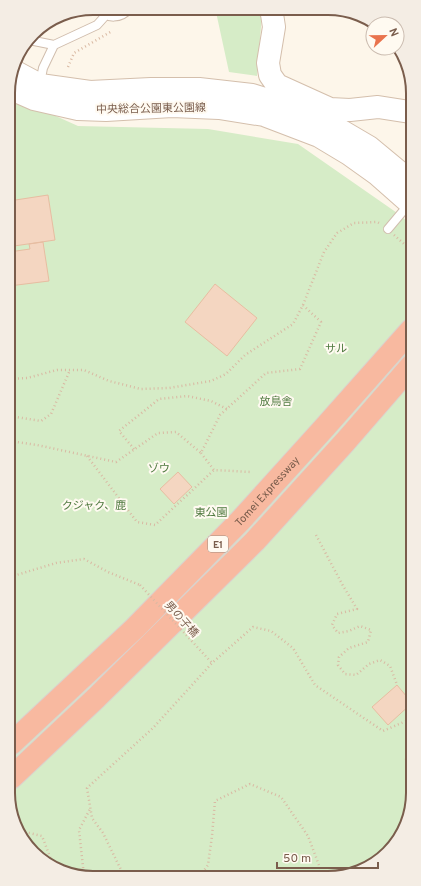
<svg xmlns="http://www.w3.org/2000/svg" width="421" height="886" font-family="Overpass,'Noto Sans JP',sans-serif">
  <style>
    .green { fill: #d6ecc7 }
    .building { fill: #f4d6c1; stroke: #e7bda1 }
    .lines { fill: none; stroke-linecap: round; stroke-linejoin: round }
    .lane-casing { stroke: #d1beae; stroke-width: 10 }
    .secondary-casing { stroke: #d4bfac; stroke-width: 24 }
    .highway-casing { stroke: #dad2cd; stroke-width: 24 }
    .path { stroke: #d9b9a3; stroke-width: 2.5; stroke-dasharray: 1 3; stroke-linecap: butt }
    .lane { stroke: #fff; stroke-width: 8 }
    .secondary { stroke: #fff; stroke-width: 22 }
    .highway { stroke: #f8b9a0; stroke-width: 22 }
    .path-bridge { stroke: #d9b9a3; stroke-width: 2.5; stroke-dasharray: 1 3; stroke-linecap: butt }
    .labels { text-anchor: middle; stroke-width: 4; stroke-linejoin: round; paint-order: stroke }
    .shield { fill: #fffaf1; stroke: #a28c7e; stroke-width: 1 }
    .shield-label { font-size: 10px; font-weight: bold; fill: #7a5d4c }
    .street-label { font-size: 11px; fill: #7a5d4c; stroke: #fffaf1 }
    .park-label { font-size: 11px; fill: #507a40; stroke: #fffaf1 }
    .rim { fill: none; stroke: #7a5d4c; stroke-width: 2 }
  </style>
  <rect width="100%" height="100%" fill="#fdf6ea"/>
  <path class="green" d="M217 9H259L262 14 257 76 229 72 216 12Z
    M9 95 78 126 208 129 298 144 400 215 411 225 413 799 395 845 350 875 77 876 37 857 11 815Z"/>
  <path class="building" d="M48 195 55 240 14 246 9 215V201Z
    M43 242 49 281 9 286V252L30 249 29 244Z
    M215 284 257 318 227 356 185 322Z
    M178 472 192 487 174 504 160 489Z
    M397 685 412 703 388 725 372 707Z"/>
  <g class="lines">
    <defs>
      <path id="lane" d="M98 8C107 20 121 19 130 8
        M29 40 54 45 97 25 106 15
        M40 83 43 68 54 45
        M388 229 409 204"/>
      <path id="secondary" d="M270 9 272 14 274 27 268 63 270 75 277 85 330 109 350 110 378 107 410 112
        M12 70 40 85 90 92 151 89H199L252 95 287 106 323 120 369 147 410 181
        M9 88 34 99 78 109 106 110 172 106 219 108 264 115 319 136 349 154 377 174 411 204"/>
      <g id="highway">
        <path id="s1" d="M11 744 135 628 240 521 325 427 411 330"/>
        <path d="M11 778 96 698 255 541 345 442 411 366"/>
      </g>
    </defs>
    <use href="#lane" class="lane-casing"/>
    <use href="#secondary" class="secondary-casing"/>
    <use href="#highway" class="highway-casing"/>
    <path class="path" d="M68 67 74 53 112 31
      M9 154 12 159 9 182
      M394 235 411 250
      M10 379 27 378 57 370H84L109 381 141 389 169 388 211 381 226 374 245 355 293 324 303 305 324 252 337 233 354 223 377 222 379 223
      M10 416 41 421 51 414 70 370
      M10 441 37 445 116 462 158 433 176 432 201 453 220 415 266 373 300 369 321 322 303 305
      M134 449 119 431 159 399 187 396 211 401 227 409
      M201 453 214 470 251 472
      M87 456 137 522 155 525 214 470
      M316 535 342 584 357 609 337 614 332 625 338 633 349 631 360 626 371 630 368 642 349 648 339 657 338 665 345 674 356 675 369 664 380 660 390 666 397 685
      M10 577 56 563 84 559 108 572 140 585
      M413 755 406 759 407 772 413 777
      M21 831 42 836 53 865
      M84 876 79 830 90 809
      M124 876 103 833 92 818 87 788 153 728 212 663 253 627 271 631 293 648 315 685 383 731 406 721 413 728
      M200 876 208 865 212 836 215 801 250 784 281 797 308 836 322 873V875"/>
    <use href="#lane" class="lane"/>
    <use href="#secondary" class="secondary"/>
    <use href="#highway" class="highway"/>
    <path class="path-bridge" d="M140 585 212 663"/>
  </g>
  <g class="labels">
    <rect class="shield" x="208" y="536" width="20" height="16" rx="3"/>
    <g class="shield-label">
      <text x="218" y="548">E1</text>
    </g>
    <g class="street-label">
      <text transform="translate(151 108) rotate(-1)" y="4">中央総合公園東公園線</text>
      <text dy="4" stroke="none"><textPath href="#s1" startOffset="360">Tomei Expressway</textPath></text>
      <text transform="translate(182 619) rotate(48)" y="4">男の子橋</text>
    </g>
    <g class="park-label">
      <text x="336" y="352">サル</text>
      <text x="276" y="405">放鳥舎</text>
      <text x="159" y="472">ゾウ</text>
      <text x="94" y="509">クジャク、鹿</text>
      <text x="211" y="516">東公園</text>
    </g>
  </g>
  <path d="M0 0H421V886H0ZM93 15H328A78 78 0 0 1 406 93V793A78 78 0 0 1 328 871H93A78 78 0 0 1 15 793V93A78 78 0 0 1 93 15Z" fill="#f4ede4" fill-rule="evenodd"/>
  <path class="rim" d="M93 15H328A78 78 0 0 1 406 93V793A78 78 0 0 1 328 871H93A78 78 0 0 1 15 793V93A78 78 0 0 1 93 15Z"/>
  <g transform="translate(385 36) rotate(68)"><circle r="19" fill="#fffaf1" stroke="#cabbaf"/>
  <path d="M0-3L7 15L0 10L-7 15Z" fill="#e9734d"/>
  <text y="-6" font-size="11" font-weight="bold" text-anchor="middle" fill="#7a5d4c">N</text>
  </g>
  <path d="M277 862v6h101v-6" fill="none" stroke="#7a5d4c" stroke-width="2"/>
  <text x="283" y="862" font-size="12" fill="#7a5d4c" stroke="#fffaf1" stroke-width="3" paint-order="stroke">50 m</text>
</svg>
